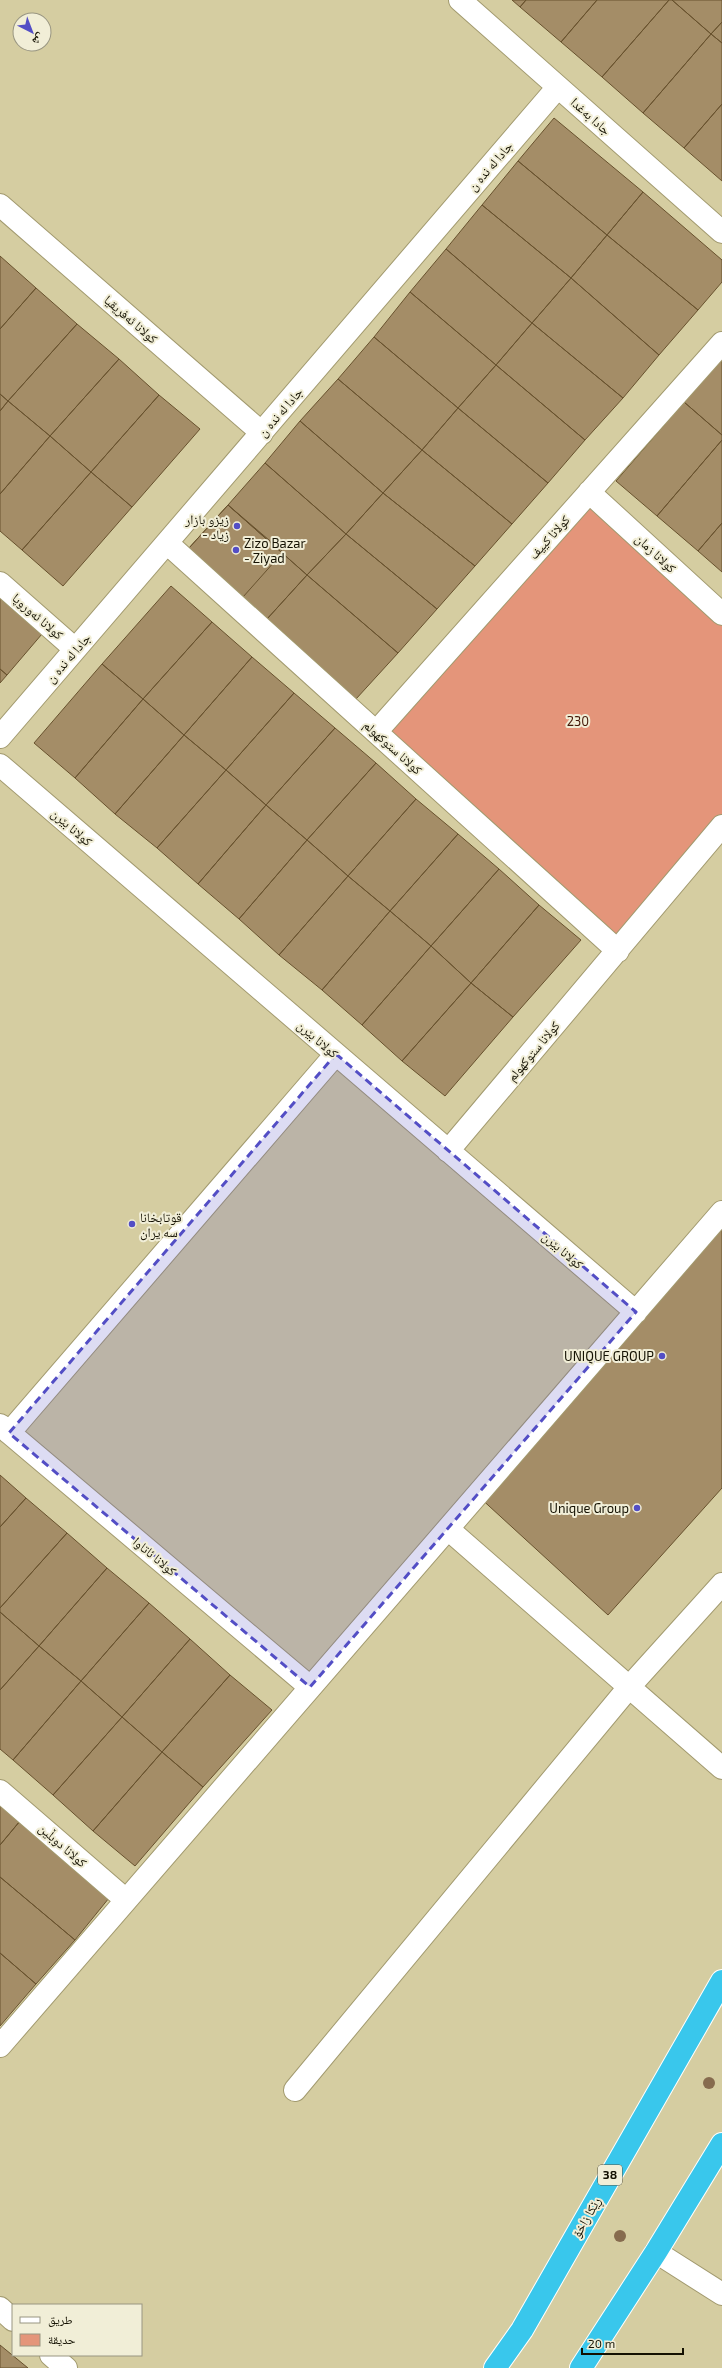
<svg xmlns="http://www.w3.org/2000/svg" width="722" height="2368" font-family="'Exo 2','Noto Naskh Arabic',sans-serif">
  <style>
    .green { fill: #e4957a }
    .building { fill: #a48d67; stroke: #68522e }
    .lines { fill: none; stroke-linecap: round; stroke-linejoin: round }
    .minor-casing { stroke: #a29a6f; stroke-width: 24 }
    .highway-casing { stroke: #fff; stroke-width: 24 }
    .minor { stroke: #fff; stroke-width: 22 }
    .highway { stroke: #39c7ec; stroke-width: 22 }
    .tree { fill: #866b4e }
    .marked { fill: #534ec5; fill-opacity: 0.2; stroke: #534ec5; stroke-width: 3; stroke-dasharray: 8 5; stroke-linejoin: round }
    .poi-dot { fill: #534ec5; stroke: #f1eed7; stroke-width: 1.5 }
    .labels { text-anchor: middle; stroke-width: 4; stroke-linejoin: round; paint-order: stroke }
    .shield { fill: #f1eed7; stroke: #565342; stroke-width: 1 }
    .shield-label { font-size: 12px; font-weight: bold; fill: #141102 }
    .street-label { font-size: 13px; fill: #141102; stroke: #f1eed7 }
    .poi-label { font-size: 13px; fill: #141102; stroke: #f1eed7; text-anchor: end }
    .park-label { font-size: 13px; fill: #461a0a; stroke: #f1eed7 }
  </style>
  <rect width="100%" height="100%" fill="#d5cda1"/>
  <path class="green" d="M589 492 722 614V826L618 951 376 732Z"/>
  <path class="building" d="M512 0H526L520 7Z
    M526 0H597L561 42 520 7Z
    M597 0H669L602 77 561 42Z
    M669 0H672L711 34 643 113 602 77Z
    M672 0H722V22L711 34Z
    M722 22V43L711 34Z
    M711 34 722 43V104L684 148 643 113Z
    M722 104V181L684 148Z
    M554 118 643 192 607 235 518 161Z
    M518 161 607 235 571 278 482 205Z
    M643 192 722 260V282L698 310 607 235Z
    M482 205 571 278 532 323 446 249Z
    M607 235 698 310 659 355 571 278Z
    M446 249 532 323 496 365 410 292Z
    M0 256 36 288 0 329Z
    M571 278 659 355 623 398 532 323Z
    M36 288 77 324 8 401 0 394V329Z
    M410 292 496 365 458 408 374 337Z
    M532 323 623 398 585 440 496 365Z
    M77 324 119 359 50 436 8 401Z
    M374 337 458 408 422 450 338 379Z
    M119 359 159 395 91 472 50 436Z
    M722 359V435L684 402Z
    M496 365 585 440 548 483 458 408Z
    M338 379 422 450 383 493 300 421Z
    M0 394 8 401 0 411Z
    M159 395 200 429 132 507 91 472Z
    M8 401 50 436 0 494V411Z
    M684 402 722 435V440L657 516 616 481Z
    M458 408 548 483 512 524 422 450Z
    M300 421 383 493 346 534 265 463Z
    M50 436 91 472 22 550 0 531V494Z
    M722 440V523L698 551 657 516Z
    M422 450 512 524 475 566 383 493Z
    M265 463 346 534 307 575 228 505Z
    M91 472 132 507 63 586 22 550Z
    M383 493 475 566 437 609 346 534Z
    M228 505 283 552 243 597 189 548Z
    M228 505 307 575 267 619 189 548Z
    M722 523V572L698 551Z
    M346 534 437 609 398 653 307 575Z
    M307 575 398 653 356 699 267 619Z
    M171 586 212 622 143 699 102 664Z
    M0 598 42 634 7 675 0 669Z
    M212 622 252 657 184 735 143 699Z
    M252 657 294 693 226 770 184 735Z
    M102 664 143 699 75 778 34 743Z
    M0 669 7 675 0 683Z
    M294 693 335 728 266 805 226 770Z
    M143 699 184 735 115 814 75 778Z
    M335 728 376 763 307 840 266 805Z
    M184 735 226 770 157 848 115 814Z
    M376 763 416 799 348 876 307 840Z
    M226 770 266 805 198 884 157 848Z
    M416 799 458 834 390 911 348 876Z
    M266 805 307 840 239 919 198 884Z
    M458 834 499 869 431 946 390 911Z
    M307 840 348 876 279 955 239 919Z
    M499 869 539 905 471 983 431 946Z
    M348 876 390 911 322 990 279 955Z
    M539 905 581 940 513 1017 471 983Z
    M390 911 431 946 362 1025 322 990Z
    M431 946 471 983 402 1061 362 1025Z
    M471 983 513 1017 445 1096 402 1061Z
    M722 1223V1488L608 1615 477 1495Z
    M0 1475 26 1498 0 1527Z
    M26 1498 67 1533 0 1608V1527Z
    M67 1533 107 1568 39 1646 0 1612V1608Z
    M107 1568 149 1603 81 1681 39 1646Z
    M149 1603 190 1639 122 1717 81 1681Z
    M0 1612 39 1646 0 1690Z
    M190 1639 230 1675 162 1752 122 1717Z
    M39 1646 81 1681 13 1760 0 1749V1690Z
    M230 1675 272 1710 203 1787 162 1752Z
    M81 1681 122 1717 53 1795 13 1760Z
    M122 1717 162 1752 93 1831 53 1795Z
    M162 1752 203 1787 135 1866 93 1831Z
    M0 1805 20 1821 0 1845Z
    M20 1821 109 1898 75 1940 0 1877V1845Z
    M0 1877 75 1940 36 1984 0 1953Z
    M0 1953 36 1984 0 2026Z
    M0 2345 28 2368H0Z"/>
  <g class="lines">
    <defs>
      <path id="minor" d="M460 0 722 232
        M0 205 262 433
        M589 492 722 614
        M167 543 618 951
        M0 583 75 649
        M376 732 722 343
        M0 737 558 87
        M0 765 636 1312
        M448 1151 722 826
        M0 1425 310 1687
        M9 1433 336 1054
        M448 1529 722 1768
        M0 1791 126 1900
        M0 2046 722 1212
        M295 2090 630 1686 722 1584
        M656 2252 722 2294
        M0 2308 13 2320
        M51 2355 66 2368"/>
      <path id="highway" d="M495 2368 522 2330 722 1981
        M581 2368 656 2252 722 2144"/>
    </defs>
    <use href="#minor" class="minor-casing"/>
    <use href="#highway" class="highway-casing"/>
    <use href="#minor" class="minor"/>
    <use href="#highway" class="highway"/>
  </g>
  <g class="tree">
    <circle cx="709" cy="2083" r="6"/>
    <circle cx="620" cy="2236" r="6"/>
  </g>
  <path class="marked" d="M336 1054 636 1312 310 1687 9 1433Z"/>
  <g class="poi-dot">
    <circle cx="237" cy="526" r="4"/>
    <circle cx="236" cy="550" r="4"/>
    <circle cx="132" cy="1224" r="4"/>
    <circle cx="662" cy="1356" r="4"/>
    <circle cx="637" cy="1508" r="4"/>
  </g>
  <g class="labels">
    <rect class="shield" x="598" y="2165" width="24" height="20" rx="3"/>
    <g class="shield-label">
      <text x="610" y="2179">38</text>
    </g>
    <g class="street-label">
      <text transform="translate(591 116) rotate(42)" y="5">جادا بەغدا</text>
      <text transform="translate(490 166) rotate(-49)" y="5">جادا له نده ن</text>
      <text transform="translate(131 319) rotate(41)" y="5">كولانا ئه‌فریقیا</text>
      <text transform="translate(280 412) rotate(-49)" y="5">جادا له نده ن</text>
      <text transform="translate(549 537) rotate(-48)" y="5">كولانا كييف</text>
      <text transform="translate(656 553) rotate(43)" y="5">كولانا زمان</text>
      <text transform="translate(38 616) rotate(41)" y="5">كولانا ئه‌وروپا</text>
      <text transform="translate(68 658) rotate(-49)" y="5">جادا له نده ن</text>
      <text transform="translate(393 747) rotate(42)" y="5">كولانا ستوكهولم</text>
      <text transform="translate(72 827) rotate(41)" y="5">كولانا بێرن</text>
      <text transform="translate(318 1039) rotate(41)" y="5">كولانا بێرن</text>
      <text transform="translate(533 1051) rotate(-50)" y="5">كولانا ستوكهولم</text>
      <text transform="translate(563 1250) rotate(41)" y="5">كولانا بێرن</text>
      <text transform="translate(155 1556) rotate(40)" y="5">كولانا ئاتاوا</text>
      <text transform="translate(63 1845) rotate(41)" y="5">كولانا دوبڵین</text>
      <text transform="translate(586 2217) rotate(-60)" y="5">ڕێکا زاخۆ</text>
    </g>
    <g class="poi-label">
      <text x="229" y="524">زيزو بازار<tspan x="229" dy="15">- زياد</tspan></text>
      <text x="244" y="548" text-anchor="start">Zizo Bazar<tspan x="244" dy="15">- Ziyad</tspan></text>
      <text x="140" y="1222" text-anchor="start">قوتابخانا<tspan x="140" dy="15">سه يران</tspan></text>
      <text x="654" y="1361">UNIQUE GROUP</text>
      <text x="629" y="1513">Unique Group</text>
    </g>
    <g class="park-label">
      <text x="578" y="726">230</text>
    </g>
  </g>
  <rect x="12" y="2304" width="130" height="52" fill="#f1eed7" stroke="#999682"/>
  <rect x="20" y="2317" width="20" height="6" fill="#ffffff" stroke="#999682"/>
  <text x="48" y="2324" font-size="12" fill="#141102">طريق</text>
  <rect x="20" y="2334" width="20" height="12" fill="#e4957a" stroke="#999682"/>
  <text x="48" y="2344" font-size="12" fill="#141102">حديقة</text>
  <g transform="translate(32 32) rotate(138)"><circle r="19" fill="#f1eed7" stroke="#999682"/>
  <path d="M0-3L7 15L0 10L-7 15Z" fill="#534ec5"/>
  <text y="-6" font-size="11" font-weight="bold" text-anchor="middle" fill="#141102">ش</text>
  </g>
  <path d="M582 2348v6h101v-6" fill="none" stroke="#141102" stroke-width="2"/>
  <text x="588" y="2348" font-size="12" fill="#141102" stroke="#f1eed7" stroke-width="3" paint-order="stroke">20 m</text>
</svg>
